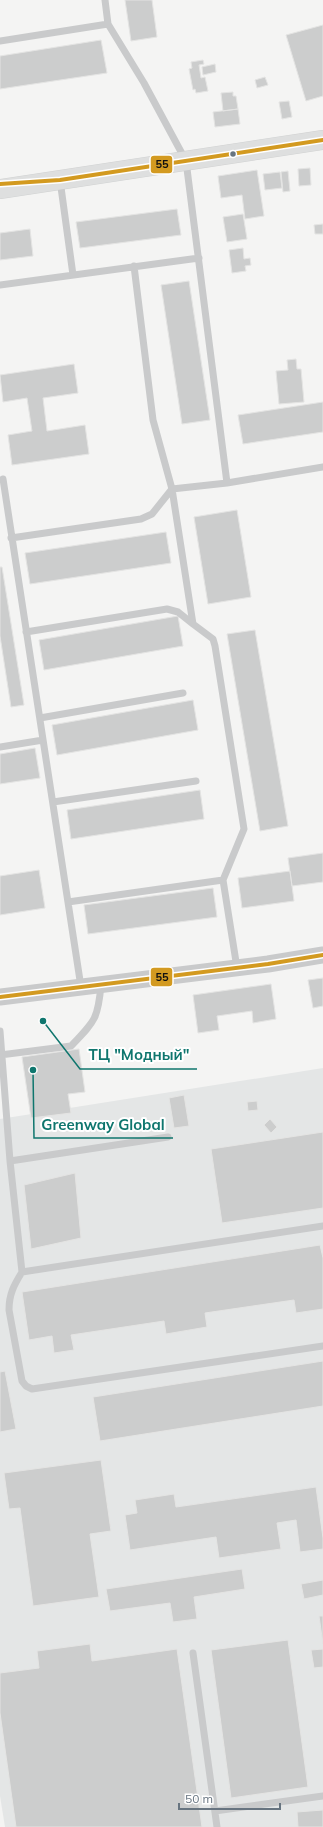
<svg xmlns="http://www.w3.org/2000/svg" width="323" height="1827" font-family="Mulish,sans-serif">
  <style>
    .built { fill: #e4e6e6 }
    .building { fill: #cccdcd; stroke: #e4e4e3 }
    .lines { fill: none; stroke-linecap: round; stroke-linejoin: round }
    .secondary-casing { stroke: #d1d2d2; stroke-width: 20 }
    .service { stroke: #c9cacb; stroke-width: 7 }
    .tertiary { stroke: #c9cacb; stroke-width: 17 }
    .secondary { stroke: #dedfdf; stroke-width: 19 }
    .bus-1-casing { stroke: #fff; stroke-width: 7 }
    .bus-1 { stroke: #d39a20; stroke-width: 4 }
    .bus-dot { fill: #677480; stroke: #fff; stroke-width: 1.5 }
    .leader { fill: none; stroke: #0f766e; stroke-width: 1.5 }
    .callout-dot { fill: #0f766e; stroke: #fff; stroke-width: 1.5 }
    .callout-label { font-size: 15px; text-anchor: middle; font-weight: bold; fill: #0f766e; stroke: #fff; stroke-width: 4; stroke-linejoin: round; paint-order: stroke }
    .line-badge { stroke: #fff; stroke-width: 1.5 }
    .pale-badge-label { font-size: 11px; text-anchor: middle; font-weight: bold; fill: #111 }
  </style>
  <rect width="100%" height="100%" fill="#f4f4f3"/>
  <path class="built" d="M323 1068V1827H5L0 1796V1119Z"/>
  <path class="building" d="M125 0H152L157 37 131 41Z
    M323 25V96L306 101 286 35Z
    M101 40 107 73 0 89V56Z
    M203 60 204 64 199 65 201 78 205 77 208 91 196 93 195 89 193 90 189 69 192 68 191 62Z
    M215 64 216 72 203 75 202 67Z
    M265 77 268 85 257 88 255 80Z
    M233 92V96H236L238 109 223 111 221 93Z
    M289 101 292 117 282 119 279 102Z
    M238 109 240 124 215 127 213 112Z
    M310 168 311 185 299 186 298 169Z
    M257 170 264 216 245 219 242 195 221 198 218 176Z
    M288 171 290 191 283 192 281 172Z
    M280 172 282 188 265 190 263 174Z
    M177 209 181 235 80 248 76 222Z
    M243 214 247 239 227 242 223 217Z
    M323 224V234H315L314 225Z
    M30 229 33 256 0 260V233Z
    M243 248 244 259 250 258 251 265 245 266 246 271 232 273 229 250Z
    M189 281 210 420 182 424 161 285Z
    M296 359 297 369H301L304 402 279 404 276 371 288 370 287 360Z
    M74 364 78 393 43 398 47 431 85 425 89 454 12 465 8 435 32 431 27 398 3 402 0 375Z
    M323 402V432L243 444 238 415Z
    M237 510 251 597 208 604 194 517Z
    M166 532 171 563 30 584 25 553Z
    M0 567H2L24 705 11 707 0 636Z
    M178 616 183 646 44 670 39 640Z
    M255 630 288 826 260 831 227 634Z
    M193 700 198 730 57 755 52 725Z
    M35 748 40 778 0 784V754Z
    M200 790 204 819 71 839 67 810Z
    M323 853V882L292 886 288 858Z
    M39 870 45 908 0 915V876Z
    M290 871 294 901 242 908 238 878Z
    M213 888 217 917 88 934 84 905Z
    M323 978V1006L313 1008 308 980Z
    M271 984 276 1019 253 1023 252 1011 217 1016 219 1030 198 1033 193 995Z
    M79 1049 85 1092 68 1094 71 1113 31 1118 22 1057Z
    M184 1095 189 1126 174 1128 169 1098Z
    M257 1101 258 1110 248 1111 247 1102Z
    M270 1119 277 1127 271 1133 264 1125Z
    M323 1132V1208L222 1223 211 1149Z
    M75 1173 81 1238 31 1249 24 1185Z
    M320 1245 323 1258V1309L296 1313 294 1300 205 1313 207 1327 166 1334 164 1321 71 1335 74 1350 54 1353 52 1336 29 1340 22 1292Z
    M323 1361V1406L100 1441 93 1397Z
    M5 1371 16 1429 0 1432V1372Z
    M101 1460 111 1531 90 1534 99 1597 33 1606 20 1508 9 1509 4 1473Z
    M316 1487 323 1538V1549L300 1552 296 1520 277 1523 281 1549 219 1558 216 1537 130 1550 125 1515 137 1513 135 1500 174 1494 176 1507Z
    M242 1569 245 1589 194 1597 197 1619 173 1622 170 1603 110 1611 106 1589Z
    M323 1580V1595L304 1599 301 1584Z
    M319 1616H323V1644Z
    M288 1640 308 1787 231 1798 211 1650Z
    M90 1644 92 1661 177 1649 202 1827H16L0 1713V1673L39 1668 37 1651Z
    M323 1649V1667L314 1668 311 1650Z
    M323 1810V1827H298L297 1812Z"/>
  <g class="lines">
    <defs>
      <path id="secondary" d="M0 189 323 140"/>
    </defs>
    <use href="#secondary" class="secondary-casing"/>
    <path class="service" d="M105 0 108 24 144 83 186 161 227 483
      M0 41 108 24
      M60 180 73 275
      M0 285 199 258
      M3 479 81 987
      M11 538 141 519 152 514 172 489 227 483 323 467
      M26 632 167 609 178 612 193 624
      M40 718 183 693
      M0 747 43 740
      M53 802 196 781
      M223 880 237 968
      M68 902 223 880 244 829 215 646 213 639 193 624 172 489 153 420 134 266
      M0 1031 10 1161 168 1137
      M0 1055 71 1046C95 1021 98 1019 101 985
      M10 1161 22 1272 323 1226
      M22 1272C14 1285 9 1294 9 1310L22 1381 26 1386 32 1389 323 1346
      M193 1653 217 1827
      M215 1811 323 1796"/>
    <path class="tertiary" d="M0 997 268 964 323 955"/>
    <use href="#secondary" class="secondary"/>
    <defs>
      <path id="bus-1" d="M0 184 60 180 323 140
        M0 997 268 964 323 955"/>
    </defs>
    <use href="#bus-1" class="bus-1-casing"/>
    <use href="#bus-1" class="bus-1"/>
  </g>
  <circle class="bus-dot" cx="233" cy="154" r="3.5"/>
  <path class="leader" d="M43 1021L80 1069H197M33 1070L34 1138H173"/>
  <g class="callout-dot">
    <circle cx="43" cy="1021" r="4"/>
    <circle cx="33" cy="1070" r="4"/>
  </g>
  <g class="callout-label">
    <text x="139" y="1060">ТЦ "Модный"</text>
    <text x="103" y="1130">Greenway Global</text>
  </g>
  <g class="line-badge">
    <rect x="150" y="155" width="23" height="19" rx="4" fill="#d39a20"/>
    <rect x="150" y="967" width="23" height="20" rx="4" fill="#d39a20"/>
  </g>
  <g class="pale-badge-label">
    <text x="162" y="168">55</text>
    <text x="162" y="981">55</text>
  </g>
  <path d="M179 1803v6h101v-6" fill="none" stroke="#677480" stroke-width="2"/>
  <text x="185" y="1803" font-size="12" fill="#677480" stroke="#ffffff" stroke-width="3" paint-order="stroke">50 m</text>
</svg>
